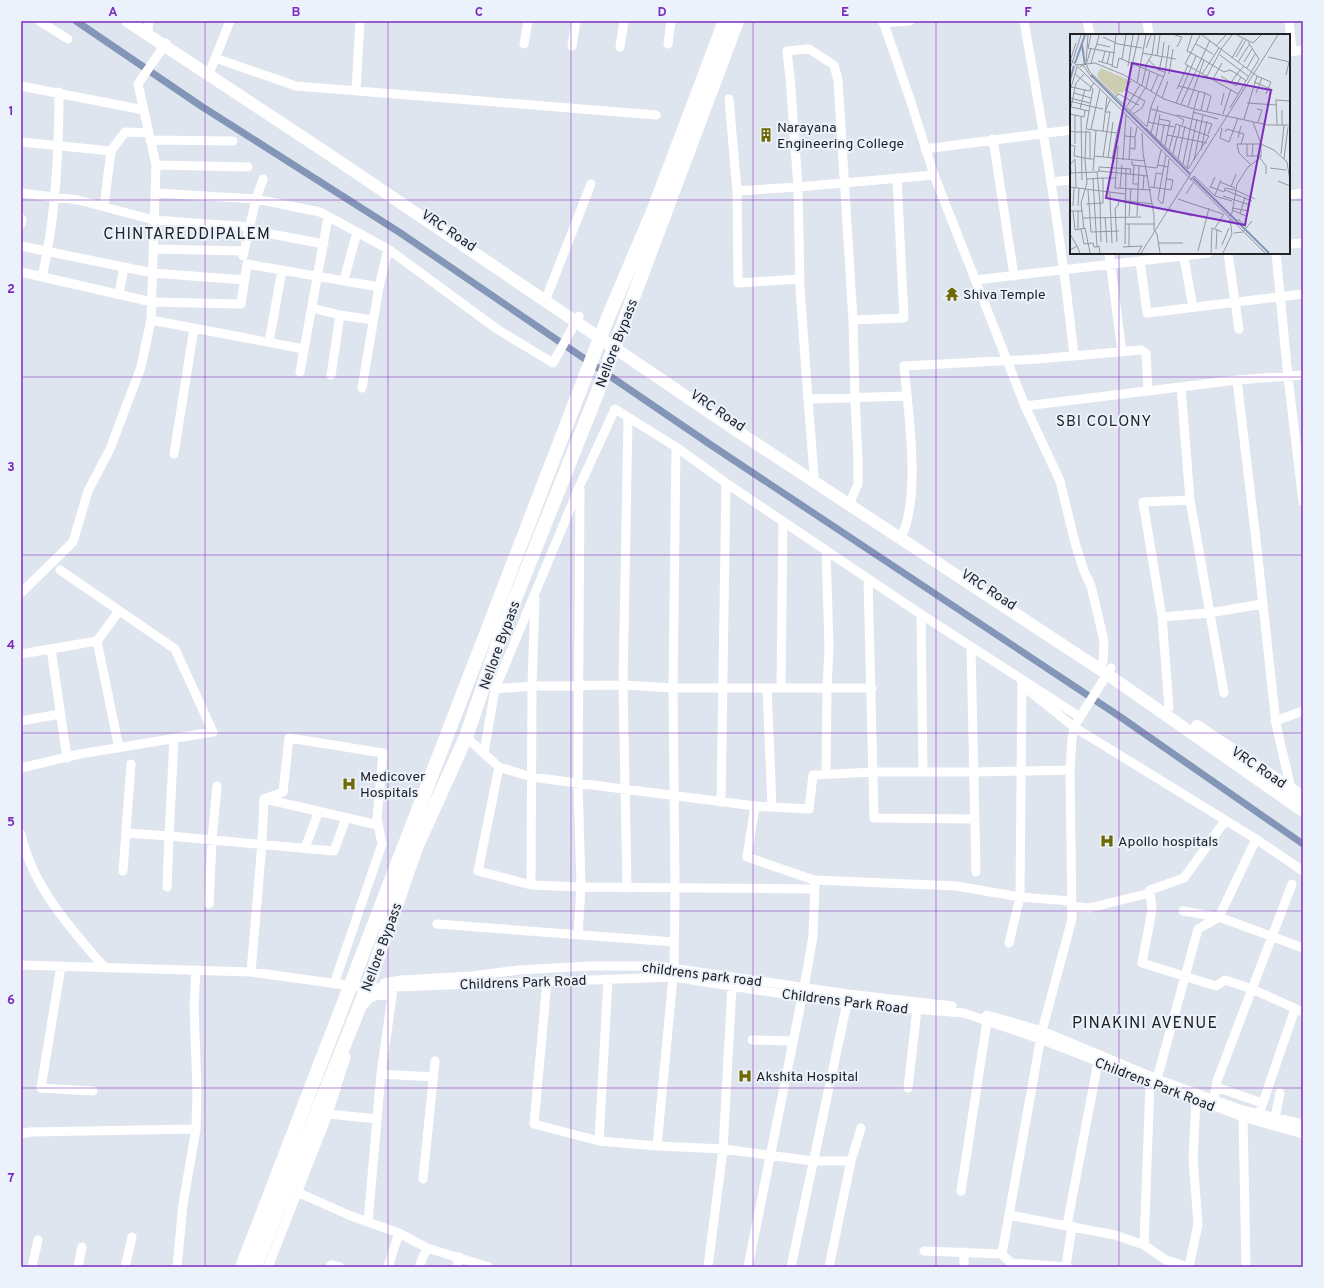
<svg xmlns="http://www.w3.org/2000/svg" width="1324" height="1288" font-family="Overpass,sans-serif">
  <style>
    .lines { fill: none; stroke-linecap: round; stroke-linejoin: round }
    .canal { stroke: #8496b7; stroke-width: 7 }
    .minor { stroke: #fff; stroke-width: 9 }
    .major { stroke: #fff; stroke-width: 12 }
    .highway { stroke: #fff; stroke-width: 14 }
    .grid { fill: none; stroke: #7b2cbf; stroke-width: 1; stroke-opacity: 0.55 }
    .labels { text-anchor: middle; stroke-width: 4; stroke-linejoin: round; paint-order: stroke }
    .poi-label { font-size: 14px; fill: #202225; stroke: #ecf2fc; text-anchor: start }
    .street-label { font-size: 14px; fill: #202225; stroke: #ecf2fc }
    .neighbourhood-label { font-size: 15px; letter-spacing: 1px; fill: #202225; stroke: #ecf2fc }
    .quarter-label { font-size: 16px; letter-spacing: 1px; fill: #202225; stroke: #ecf2fc }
    .inset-river { fill: none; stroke: #8496b7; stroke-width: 2 }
    .inset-road { fill: none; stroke: #93979e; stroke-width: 1 }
    .view { fill: #7b2cbf; fill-opacity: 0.15; stroke: #7b2cbf; stroke-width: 2 }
    .inset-edge { fill: none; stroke: #202225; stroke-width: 2 }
    .neatline { fill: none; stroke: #7b2cbf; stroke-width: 1.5 }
    .grid-label { font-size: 13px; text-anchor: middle; font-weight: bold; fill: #7b2cbf }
  </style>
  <rect width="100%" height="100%" fill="#dfe5ef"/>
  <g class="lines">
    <path class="canal" d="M76 21 201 106 399 232 711 445 1119 716 1303 844"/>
    <path class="minor" d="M39 21 68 39
      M883 21 911 102 934 175 1025 406 1060 481 1075 543 1084 571 1091 586 1104 641 1103 662
      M1024 21C1044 132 1062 244 1074 356
      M1087 21 1090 35
      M1147 21 1149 35
      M1289 21 1292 51
      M883 23 910 21
      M148 30 149 21
      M524 44 528 21
      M668 44 671 21
      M572 46 576 21
      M620 47 624 21
      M1289 52 1303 50
      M215 58 296 86 656 115
      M210 71 230 21
      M21 86 144 110
      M356 90 360 21
      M729 99 737 191
      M993 139 1014 276
      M150 140 233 141
      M21 142 111 151 125 132 149 133
      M925 149 1071 130
      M156 165 248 167
      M1051 182 1071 180
      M21 193 78 200 154 220 250 227
      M156 193 256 199 320 212 388 249 497 329 553 363 579 316
      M1289 195 1303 193
      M104 206 111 151
      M21 224 22 219
      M250 230 324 244
      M1289 244 1303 243
      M21 246 153 273 245 280
      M154 249 244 251
      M1109 253 1122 352
      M1183 253 1193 307
      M1228 253 1239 329
      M1276 253 1288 377 1303 502
      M243 256 256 199 263 179
      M1140 261 1147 313 1303 294
      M21 272 152 302 241 304 247 264 379 287
      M42 277C56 217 59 154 59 92
      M800 279 738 283 737 191 798 187 790 77 787 51 809 49 834 65 838 80 853 320 855 398 858 459V484L851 500
      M344 280 357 232
      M975 280 1208 253
      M119 294 124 267
      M547 296 591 184
      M312 308 340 315 373 320
      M151 320 304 349
      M853 320 904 318 897 178
      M269 342 282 270
      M300 372 328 217
      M331 375 340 315
      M1237 380 1256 540 1276 724 1291 789 1290 791
      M1181 387 1190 500 1224 693
      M362 388 379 287 388 249
      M808 399 800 288 798 187 934 175
      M1025 406 1237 380 1303 375
      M174 454 194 328
      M814 475 808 399 907 396
      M900 539C922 501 908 410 904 366L1038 359 1141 350 1146 353 1148 390
      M826 550 829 647 827 689 826 773
      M868 579 874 818 975 819
      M21 593 73 542 88 491 110 449 141 367 151 320 156 165 138 84 166 43
      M921 614 923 772
      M1162 617 1143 502 1190 500
      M97 641 119 611
      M971 647 976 872
      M51 649 67 758
      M21 654 97 641 119 748
      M1023 686 1074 727 1256 839 1303 871
      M767 688 772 807
      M781 688 783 522
      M495 689 532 686 623 685 673 688H872
      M1169 708 1162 617 1209 613 1262 604
      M21 721 60 714
      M1275 721 1303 711
      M466 737 499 767 531 777 755 806 809 809 813 775 874 772H975L1070 770
      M174 739 169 836 334 851 346 818
      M484 753 495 689 580 485 615 409 676 447 726 483 919 613 1080 717
      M499 767 478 871 531 885 581 887 815 889
      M21 768 80 754 213 732 175 649 60 570
      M265 799 378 825
      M721 802 726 483
      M755 806 747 857 814 880 956 886 1020 897 1071 901
      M1225 821 1184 878 1150 890 1152 910 1142 963 1216 986 1225 980 1252 989 1303 1012
      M126 833 169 836 167 887
      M21 834C32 886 71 929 105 968
      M305 848 319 811
      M123 871 131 764
      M531 885 532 686 535 598
      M627 888 623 685 628 418
      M209 904 212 840 217 786
      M1071 906 1089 908 1150 893
      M1183 911 1219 917 1256 839
      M437 924 674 942
      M578 935 581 887 578 783 580 490
      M1009 943 1020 897 1022 682
      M21 965 251 972 367 988 673 977 847 1004 964 1013 1040 1039 1243 1117 1303 1134
      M61 966 41 1088 93 1091
      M674 968 675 888 673 688 676 447
      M251 972 262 843 264 799 283 792 289 738 383 753 377 819 382 844 334 984
      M608 979 599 1141 657 1146 723 1149 813 1161H851
      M547 981 534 1124 599 1141
      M384 983 401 980 472 976 519 970 590 966H658L848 994 952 1006
      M804 988 813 936 815 884
      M364 1005C370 994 380 995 392 995
      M987 1015 1042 1031 1157 1079 1242 1110 1303 1124
      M752 1040 793 1041
      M381 1074 433 1077
      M1157 1079 1198 929 1219 917 1303 948
      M1216 1087 1262 1103
      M908 1088 917 1009
      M1214 1099 1217 1081 1292 884
      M328 1114 377 1119
      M1259 1114 1295 1009
      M1243 1117 1246 1267
      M1275 1118 1280 1093
      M21 1134 30 1132 196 1129
      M657 1146 673 977
      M423 1179 435 1061
      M961 1191 987 1021
      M297 1192 351 1216 399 1233 427 1248 489 1267
      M1009 1215 1115 1235 1144 1245 1166 1260 1189 1267
      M368 1222 381 1074 393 989
      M1067 1225 1098 1062
      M1144 1245 1150 1083
      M924 1251 1002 1254 1011 1263V1267
      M964 1252V1267
      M1002 1254 1042 1031 1072 919 1070 770 1072 739 1074 727 1080 717 1111 668
      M1011 1263 1068 1267
      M1066 1266 1072 1226
      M32 1267 38 1240
      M78 1267 82 1247
      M125 1267 132 1237
      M177 1267 183 1204 196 1129 197 1091 194 1006 196 970
      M268 1267 328 1114 346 1057
      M330 1267 331 1265 340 1267
      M388 1267 399 1233
      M419 1267 427 1248
      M457 1267 459 1257
      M708 1267 723 1149 732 986
      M748 1267 802 997
      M791 1267 848 998
      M829 1267 851 1161 861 1128
      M1189 1267 1198 1224 1193 1159 1196 1100"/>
    <path class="major" d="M127 21 330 155 740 433 1107 674 1303 811
      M1197 726 1303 797"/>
    <path class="highway" d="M242 1267 607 320 654 209 725 21
      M255 1267 367 988 416 848 466 737 501 634 598 391 737 21"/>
  </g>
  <path class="grid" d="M205 21V1267M388 21V1267M571 21V1267M753 21V1267M936 21V1267M1119 21V35M21 200H1071M1289 200H1303M1119 253V1267M21 377H1303M21 555H1303M21 733H1303M21 911H1303M21 1088H1303"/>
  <defs>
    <symbol id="building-bare" viewBox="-9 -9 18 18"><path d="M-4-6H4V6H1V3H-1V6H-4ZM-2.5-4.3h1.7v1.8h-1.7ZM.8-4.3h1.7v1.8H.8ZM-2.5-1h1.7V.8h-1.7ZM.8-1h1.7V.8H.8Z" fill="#6d6903" stroke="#ecf2fc" stroke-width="2.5" paint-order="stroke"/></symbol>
    <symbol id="temple-bare" viewBox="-9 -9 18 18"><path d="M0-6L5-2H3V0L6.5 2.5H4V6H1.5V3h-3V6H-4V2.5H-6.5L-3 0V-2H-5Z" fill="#6d6903" stroke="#ecf2fc" stroke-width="2.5" paint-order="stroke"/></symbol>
    <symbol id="hospital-bare" viewBox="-9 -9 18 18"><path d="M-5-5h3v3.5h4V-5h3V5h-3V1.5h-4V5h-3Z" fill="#6d6903" stroke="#ecf2fc" stroke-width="2.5" paint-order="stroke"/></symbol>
  </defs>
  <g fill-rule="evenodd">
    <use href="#building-bare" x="756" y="125" width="20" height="20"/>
    <use href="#temple-bare" x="942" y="284" width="20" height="20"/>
    <use href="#hospital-bare" x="339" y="774" width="20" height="20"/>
    <use href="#hospital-bare" x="1097" y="831" width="20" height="20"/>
    <use href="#hospital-bare" x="735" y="1066" width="20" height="20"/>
  </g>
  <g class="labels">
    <g class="poi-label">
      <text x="777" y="132">Narayana<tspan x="777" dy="16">Engineering College</tspan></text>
      <text x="963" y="299">Shiva Temple</text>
      <text x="360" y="781">Medicover<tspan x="360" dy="16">Hospitals</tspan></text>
      <text x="1118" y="846">Apollo hospitals</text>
      <text x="756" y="1081">Akshita Hospital</text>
    </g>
    <g class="street-label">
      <text transform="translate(449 230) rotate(34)" y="5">VRC Road</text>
      <text transform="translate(616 343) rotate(-69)" y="5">Nellore Bypass</text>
      <text transform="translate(718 410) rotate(34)" y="5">VRC Road</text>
      <text transform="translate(989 589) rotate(33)" y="5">VRC Road</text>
      <text transform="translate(499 645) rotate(-70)" y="5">Nellore Bypass</text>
      <text transform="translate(1259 767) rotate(34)" y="5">VRC Road</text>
      <text transform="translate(381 947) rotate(-70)" y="5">Nellore Bypass</text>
      <text transform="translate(702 974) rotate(7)" y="5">childrens park road</text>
      <text transform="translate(523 982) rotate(-2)" y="5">Childrens Park Road</text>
      <text transform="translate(845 1001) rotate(7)" y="5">Childrens Park Road</text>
      <text transform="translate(1155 1084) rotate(21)" y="5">Childrens Park Road</text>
    </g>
    <g class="neighbourhood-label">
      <text x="1104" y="426">SBI COLONY</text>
    </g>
    <g class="quarter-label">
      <text x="187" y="239">CHINTAREDDIPALEM</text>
      <text x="1145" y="1028">PINAKINI AVENUE</text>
    </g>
  </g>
  <g transform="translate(1070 34)">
    <rect width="220" height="220" fill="#dfe5ef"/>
    <path d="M31 34 61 47 52 59 50 58 47 62 30 46 27 41Z" fill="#cdcdb1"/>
    <path class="inset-river" d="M12 11 15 31M5 29 15 1M21 41 120 140M0 46 4 32M123 144 199 219"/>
    <path class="inset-road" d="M21 1 18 14 45 19M105 1 112 3 107 13M130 1 115 30 168 60M132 1 187 42 201 48 196 60M167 1 183 9 191 1M33 3 48 10 72 14M27 10 40 13M126 10 143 20M146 12 156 1M26 13 29 1M76 14 81 1M151 15 162 1M72 19 106 25M121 19 117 17 122 1M150 21 178 42M87 22 90 1M92 23 94 8M166 23 176 6M198 23 220 28M162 24 173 5M0 25 195 219M52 25 56 1M79 26 87 35 94 38M134 26 154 38 160 36 167 40 174 32M0 27 6 9M28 27 42 31M17 28 21 14M168 28 179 11M174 28 182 15M16 29 19 37 77 93M16 29 18 1M21 29 26 12M32 29 35 17M37 30 40 18M6 31 25 29 54 41 94 65 124 75 198 91H220M42 32 47 34 49 24 94 43M58 32 63 1M10 33 13 31 22 44M42 33 46 1M177 34 185 20M0 35 11 1M89 37 92 23M14 40 6 49 1 73 19 77 23 55 21 53 24 49M99 40 103 15M132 40 149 14M216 41 219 28M137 42 151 16M151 42 166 52 171 43M59 45 69 1M143 45 152 29M61 47 55 56 75 67 72 74 63 80M184 48 203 56M67 49 76 1M160 50 167 40 176 47M72 51 77 29 82 21 85 1M109 52 135 59 131 76M1 53 20 57 21 53 5 40M76 54 80 37M107 55 118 31M0 57 7 33M81 57 88 41M4 59 21 64M135 59 141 62 137 77M186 59 192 44M45 63 49 60 66 70 75 54M0 64 20 69M92 64 98 47M0 67 19 72M106 69 126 22M177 69 206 71M111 70 140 6M151 71 154 59M19 72 33 75M57 72 70 51M118 72 134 26 121 19M160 74 189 25 178 8M10 75 15 55M81 75 107 82 114 86 112 91M124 75 129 57M187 75 192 76 188 88M212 76V91M19 77 16 95 47 99 52 80M60 77 66 70 69 71M123 78 148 85M0 80 14 83 15 76M153 80 161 55M107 81 142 90 138 100M11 82 12 146M89 85 100 87 95 112M174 85 187 42M78 88 104 93M183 88 191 110 204 116 217 128 220 147M207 91 206 66 220 67M77 93 81 73 95 39 99 11M76 94 118 135 139 102M152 94 150 104 159 108 168 84M21 95 30 55M0 97 5 98V110M33 97 37 63M37 97 40 78H35L40 66M155 98 157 95 174 100 171 110M72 99 73 119 84 181V196L87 200 90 219M81 99 88 72M97 101 137 109M55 102 65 103 67 93M86 103 90 80M108 103 110 91M168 104 171 92M91 108 94 91M177 110V122H191M0 111 5 112 4 122 20 125V98H5V81M48 112 45 154 81 156M60 114 65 115V103M99 116 106 90 139 102M131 116 137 87M103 120 107 103M211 120 214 91M96 121 88 165 91 169H93L95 155 101 156 103 146 96 145M24 122 75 127M182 122 183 110M33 123 37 97M38 124 43 88M190 124 196 132V140M15 125 16 97M15 125 16 138M20 125H24L26 96M42 125 47 99M108 125 115 92M214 125 218 93M53 126 56 81M59 126 61 93M124 126 133 81M62 127V131L87 134 91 116M0 130 1 139 27 138M113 130 124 76M0 131 5 125 6 154M64 131 63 150H68M88 131 98 133 99 125M117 134 127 85M200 134 216 136M23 137 24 125M29 137 78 142M17 145 33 144M23 145 27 213 29 212 30 219M120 146 124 142 145 162 162 167M208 147 220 152M150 148 165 154M0 153 55 160M80 153 95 155 98 133M141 153 154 158 155 154 165 156 185 165M161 153 166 140M50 154 52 131M84 154 86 139 92 140M140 154 145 143M18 156 21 198 49 197M73 156 74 141M155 156 182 167M40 159V165L83 170M116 160 123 149M145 161 151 146M153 162 180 171M40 165 42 209M108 165 153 180M30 169 27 138 29 137V133L61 135 60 140M30 169 31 208M16 170 33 169V144H46M3 172 4 154M8 172 9 154M162 174 179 177M99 175 122 182M162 176 176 182M0 177H13M3 177 5 196 15 194 20 219M8 177V196M170 180 175 163M59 182 61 155M67 182 69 132M35 183 37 209M158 183 162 179 167 150 178 133 191 123V110H167L169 119 180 130M13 184 71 183M168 185 177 194M56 190H85M59 190V213M145 194 154 180M11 195 14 210 23 209 24 213H27M14 195 11 169 17 149 16 138M164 199 173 198 182 187M0 200 7 212M47 208 45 174 48 172 49 166M88 209H113M55 210 56 134M152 211 159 194M53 213 72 212 68 219M146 215 147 195M0 216 7 212 10 219M128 217 139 174M71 219 208 1M141 219 142 194 152 198M153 219 162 200 160 185"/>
    <path class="view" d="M62 29 201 56 175 191 36 164Z"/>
    <rect width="220" height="220" class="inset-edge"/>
  </g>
  <rect width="1324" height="1288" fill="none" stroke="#ecf2fc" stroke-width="44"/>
  <rect x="22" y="22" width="1280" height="1244" class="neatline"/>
  <g class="grid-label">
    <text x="113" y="16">A</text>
    <text x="296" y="16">B</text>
    <text x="479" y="16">C</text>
    <text x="662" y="16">D</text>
    <text x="845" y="16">E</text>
    <text x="1028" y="16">F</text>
    <text x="1211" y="16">G</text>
    <text x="11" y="115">1</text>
    <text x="11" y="293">2</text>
    <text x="11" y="471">3</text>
    <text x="11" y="649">4</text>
    <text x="11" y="826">5</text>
    <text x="11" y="1004">6</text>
    <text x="11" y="1182">7</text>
  </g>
</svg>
